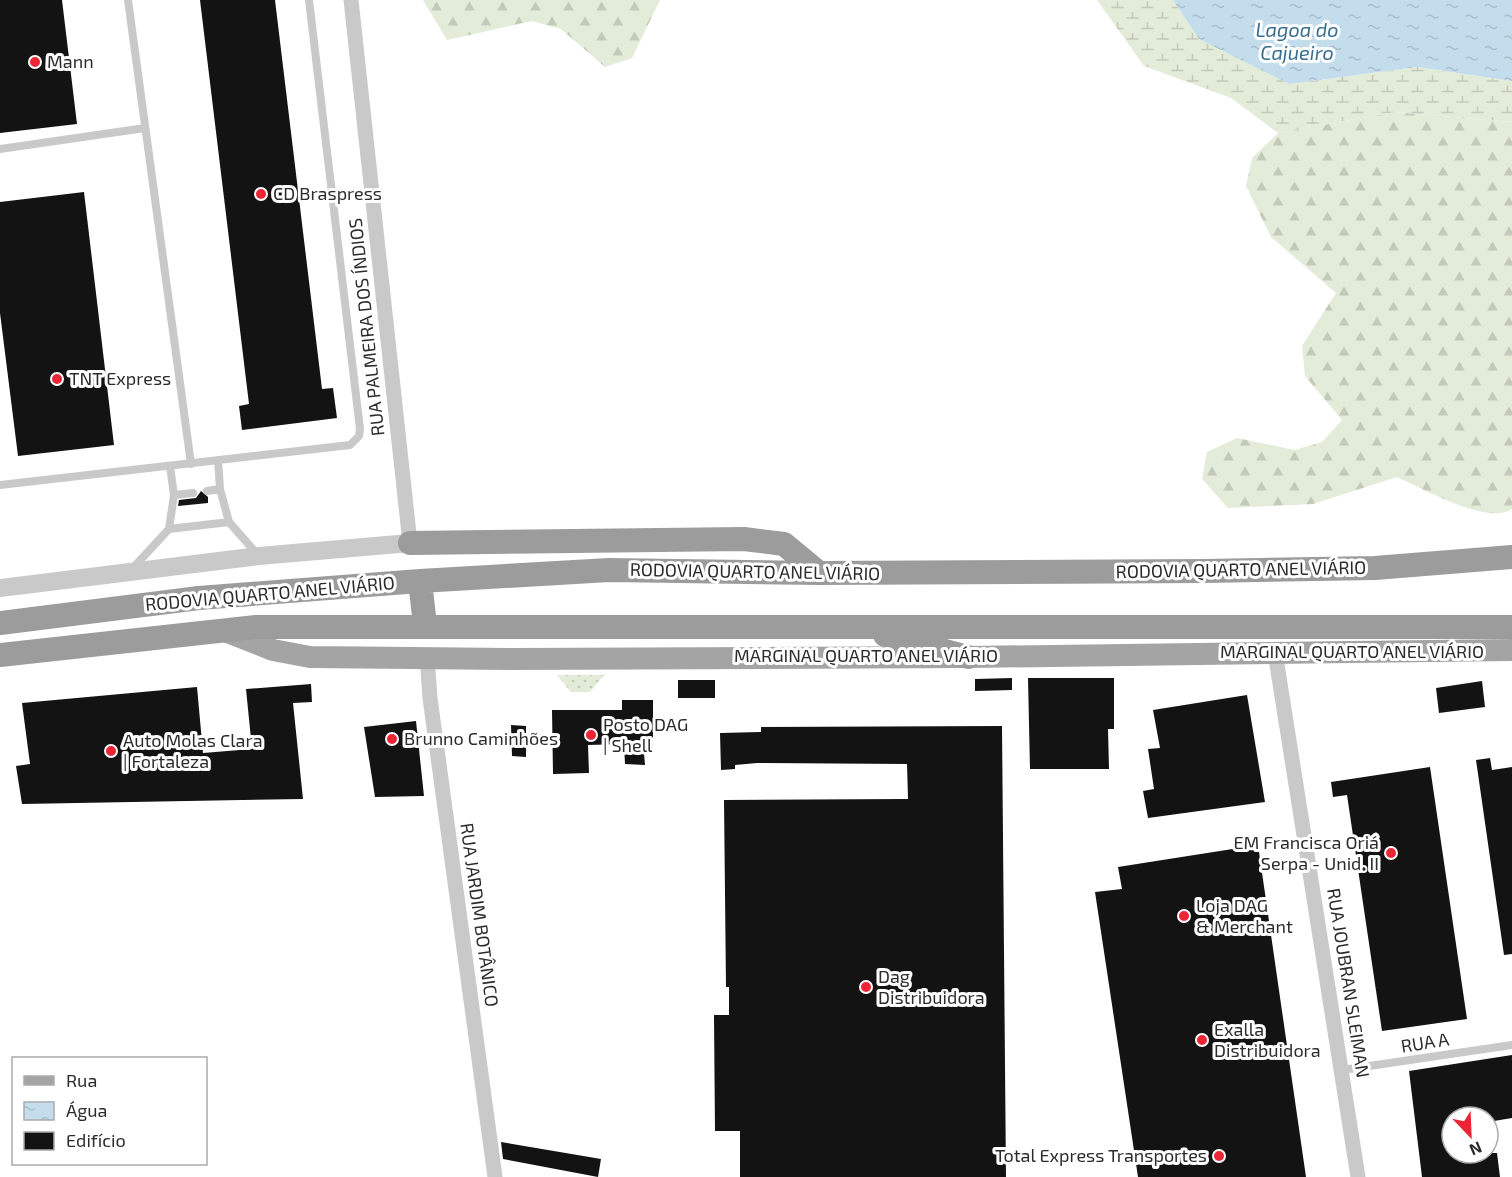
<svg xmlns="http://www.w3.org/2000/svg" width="1512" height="1177" font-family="'Exo 2',sans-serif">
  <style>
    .grass { fill: url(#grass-dots) }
    .forest { fill: url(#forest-firs) }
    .wetland { fill: url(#wetland-marsh) }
    .water { fill: url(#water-ripples) }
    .building { fill: #131313 }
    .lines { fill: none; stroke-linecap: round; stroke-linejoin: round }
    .service { stroke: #c9c9c9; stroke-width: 8 }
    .minor { stroke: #c9c9c9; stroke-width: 15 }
    .tertiary { stroke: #c9c9c9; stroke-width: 18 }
    .primary { stroke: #a4a4a4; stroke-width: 22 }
    .trunk { stroke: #9c9c9c; stroke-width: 24 }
    .poi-dot { fill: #ec2536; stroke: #fff; stroke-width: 2 }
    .labels { text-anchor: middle; stroke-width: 6; stroke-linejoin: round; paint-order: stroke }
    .poi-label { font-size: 18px; fill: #2c2c2c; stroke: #fff; text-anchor: start }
    .street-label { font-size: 18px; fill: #2c2c2c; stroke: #fff }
    .water-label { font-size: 20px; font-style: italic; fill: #386f91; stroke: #fff }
  </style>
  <defs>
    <pattern id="grass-dots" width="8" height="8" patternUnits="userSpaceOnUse" patternTransform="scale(1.5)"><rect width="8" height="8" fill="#e3ebd9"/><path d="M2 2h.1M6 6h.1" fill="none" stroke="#c3caba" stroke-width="1.8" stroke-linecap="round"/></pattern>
    <pattern id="forest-firs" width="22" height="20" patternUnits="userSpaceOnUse" patternTransform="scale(1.5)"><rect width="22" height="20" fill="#e3ebd9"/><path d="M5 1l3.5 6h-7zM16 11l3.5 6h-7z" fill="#c3caba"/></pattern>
    <pattern id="wetland-marsh" width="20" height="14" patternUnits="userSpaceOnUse" patternTransform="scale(1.5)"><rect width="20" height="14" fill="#e3ebd9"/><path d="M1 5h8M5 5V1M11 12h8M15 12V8" fill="none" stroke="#c3caba"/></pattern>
    <pattern id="water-ripples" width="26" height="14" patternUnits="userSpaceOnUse" patternTransform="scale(1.5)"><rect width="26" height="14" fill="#c4ddec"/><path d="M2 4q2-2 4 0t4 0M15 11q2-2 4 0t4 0" fill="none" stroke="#a9becb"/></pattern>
  </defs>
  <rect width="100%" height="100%" fill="#fff"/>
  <path class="grass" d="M557 675H604L590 692H571Z"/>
  <path class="forest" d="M423 0H660L632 58 605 67 561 29 532 21 447 40Z
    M1395 112 1512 122V509C1488 526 1422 488 1397 477L1313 504 1228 508 1202 479 1207 452 1237 438 1295 450 1322 442 1342 420 1305 376 1302 346 1336 293 1271 237 1246 186 1252 158 1278 133Z"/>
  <path class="wetland" d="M1097 0H1173L1199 39 1289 84 1417 67 1512 81V122L1395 112 1278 133 1231 98 1144 66Z"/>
  <path class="water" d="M1173 0H1512V81L1417 67 1289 84 1199 39Z"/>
  <path class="building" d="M0 0H62L77 124 0 133Z
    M200 0H275L322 389 333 388 337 418 242 430 239 406 249 404Z
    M84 192 114 445 18 456 0 313V202Z
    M201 491 208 497V503L178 506 179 500 196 498Z
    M1012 678V690L975 691V679Z
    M1028 678H1114V729H1108L1109 769H1030Z
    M678 680H715V698H678Z
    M1482 681 1485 707 1439 713 1436 688Z
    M311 684 312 702 293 703 303 799 22 804 16 766 30 764 22 703 197 687 203 753 252 749 246 689Z
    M1247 695 1265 802 1148 818 1143 791 1154 789 1148 749 1160 748 1153 710Z
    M622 700H653V753H644L645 765 625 764 624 744 588 745 589 773 553 774 552 710H622Z
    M416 721 424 796 375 797 364 727Z
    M511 725 526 726V757L512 756Z
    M1002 726 1006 1177H740V1131H715L714 1015H729V987H726L724 800 908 799 907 764 757 763 735 765V769L721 770 720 733 761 732V727Z
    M1490 758 1492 770 1512 767V954L1504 955 1476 760Z
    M1430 767 1467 1019 1382 1031 1347 795 1333 797 1331 782Z
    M1258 845 1306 1177H1138L1095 892 1122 889 1118 867Z
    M1512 1055V1118L1488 1122V1117H1452V1153H1497L1500 1177H1422L1409 1071Z
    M501 1142 601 1159 598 1177 503 1159Z"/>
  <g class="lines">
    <path class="service" d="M128 0 191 464
      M0 149 145 128
      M218 460 220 489
      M0 485 350 445 359 436 360 429 309 0
      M207 491 220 489 229 522 258 555
      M174 495 193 493
      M169 529 229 522
      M133 568 169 529 174 495 170 466
      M1342 1070 1512 1045"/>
    <path class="minor" d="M351 0 410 543
      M1275 652 1358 1177
      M427 657 430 698 495 1177"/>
    <path class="tertiary" d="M0 588 259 556 410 543"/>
    <path class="primary" d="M225 631 273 650 310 657 511 659 968 657 1512 650"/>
    <path class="trunk" d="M410 543 744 539 784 544 819 573
      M420 581 425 625
      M0 623 199 598 420 581 609 570 819 573 1205 571 1375 568 1512 557
      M885 635 968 657
      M0 655 256 627H1512"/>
  </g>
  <g class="poi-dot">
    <circle cx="35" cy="62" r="6"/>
    <circle cx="261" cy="194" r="6"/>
    <circle cx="57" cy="379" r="6"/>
    <circle cx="591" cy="735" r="6"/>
    <circle cx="392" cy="739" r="6"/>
    <circle cx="111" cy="751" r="6"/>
    <circle cx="1391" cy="853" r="6"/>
    <circle cx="1184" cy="916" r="6"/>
    <circle cx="866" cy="987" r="6"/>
    <circle cx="1202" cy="1040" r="6"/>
    <circle cx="1219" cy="1156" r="6"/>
  </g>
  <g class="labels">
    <g class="poi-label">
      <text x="47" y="68">Mann</text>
      <text x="273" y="200">CD Braspress</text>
      <text x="69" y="385">TNT Express</text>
      <text x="603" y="731">Posto DAG<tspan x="603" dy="21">| Shell</tspan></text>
      <text x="404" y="745">Brunno Caminhões</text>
      <text x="123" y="747">Auto Molas Clara<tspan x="123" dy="21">| Fortaleza</tspan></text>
      <text x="1379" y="849" text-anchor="end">EM Francisca Oriá<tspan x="1379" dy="21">Serpa - Unid. II</tspan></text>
      <text x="1196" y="912">Loja DAG<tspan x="1196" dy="21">&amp; Merchant</tspan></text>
      <text x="878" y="983">Dag<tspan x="878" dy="21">Distribuidora</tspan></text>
      <text x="1214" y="1036">Exalla<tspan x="1214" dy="21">Distribuidora</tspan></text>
      <text x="1207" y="1162" text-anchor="end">Total Express Transportes</text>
    </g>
    <g class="street-label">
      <text transform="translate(367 327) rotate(-96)" y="6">RUA PALMEIRA DOS ÍNDIOS</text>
      <text transform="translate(1241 570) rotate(-1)" y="6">RODOVIA QUARTO ANEL VIÁRIO</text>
      <text transform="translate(755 572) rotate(1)" y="6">RODOVIA QUARTO ANEL VIÁRIO</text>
      <text transform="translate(270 594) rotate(-5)" y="6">RODOVIA QUARTO ANEL VIÁRIO</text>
      <text x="1352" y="658">MARGINAL QUARTO ANEL VIÁRIO</text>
      <text x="866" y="662">MARGINAL QUARTO ANEL VIÁRIO</text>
      <text transform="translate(479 915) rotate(82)" y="6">RUA JARDIM BOTÂNICO</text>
      <text transform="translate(1348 983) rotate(81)" y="6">RUA JOUBRAN SLEIMAN</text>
      <text transform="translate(1425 1043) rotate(-9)" y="6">RUA A</text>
    </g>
    <g class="water-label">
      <text x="1297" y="37">Lagoa do<tspan x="1297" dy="23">Cajueiro</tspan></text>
    </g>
  </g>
  <rect x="12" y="1057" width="195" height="108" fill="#ffffff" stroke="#ababab" stroke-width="1.5"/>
  <rect x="24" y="1076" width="30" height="9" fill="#a4a4a4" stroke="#ababab" stroke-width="1.5"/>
  <text x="66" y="1087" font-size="18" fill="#2c2c2c">Rua</text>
  <rect x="24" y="1102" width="30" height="18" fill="url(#water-ripples)" stroke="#ababab" stroke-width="1.5"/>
  <text x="66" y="1117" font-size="18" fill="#2c2c2c">Água</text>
  <rect x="24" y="1132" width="30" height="18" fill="#131313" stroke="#ababab" stroke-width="1.5"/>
  <text x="66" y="1147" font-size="18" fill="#2c2c2c">Edifício</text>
  <g transform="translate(1470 1135) rotate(157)"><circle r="28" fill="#ffffff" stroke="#ababab" stroke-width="1.5"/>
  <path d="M0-4.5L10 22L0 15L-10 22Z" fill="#ec2536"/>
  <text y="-9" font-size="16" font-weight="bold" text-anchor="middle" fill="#2c2c2c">N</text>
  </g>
</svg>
